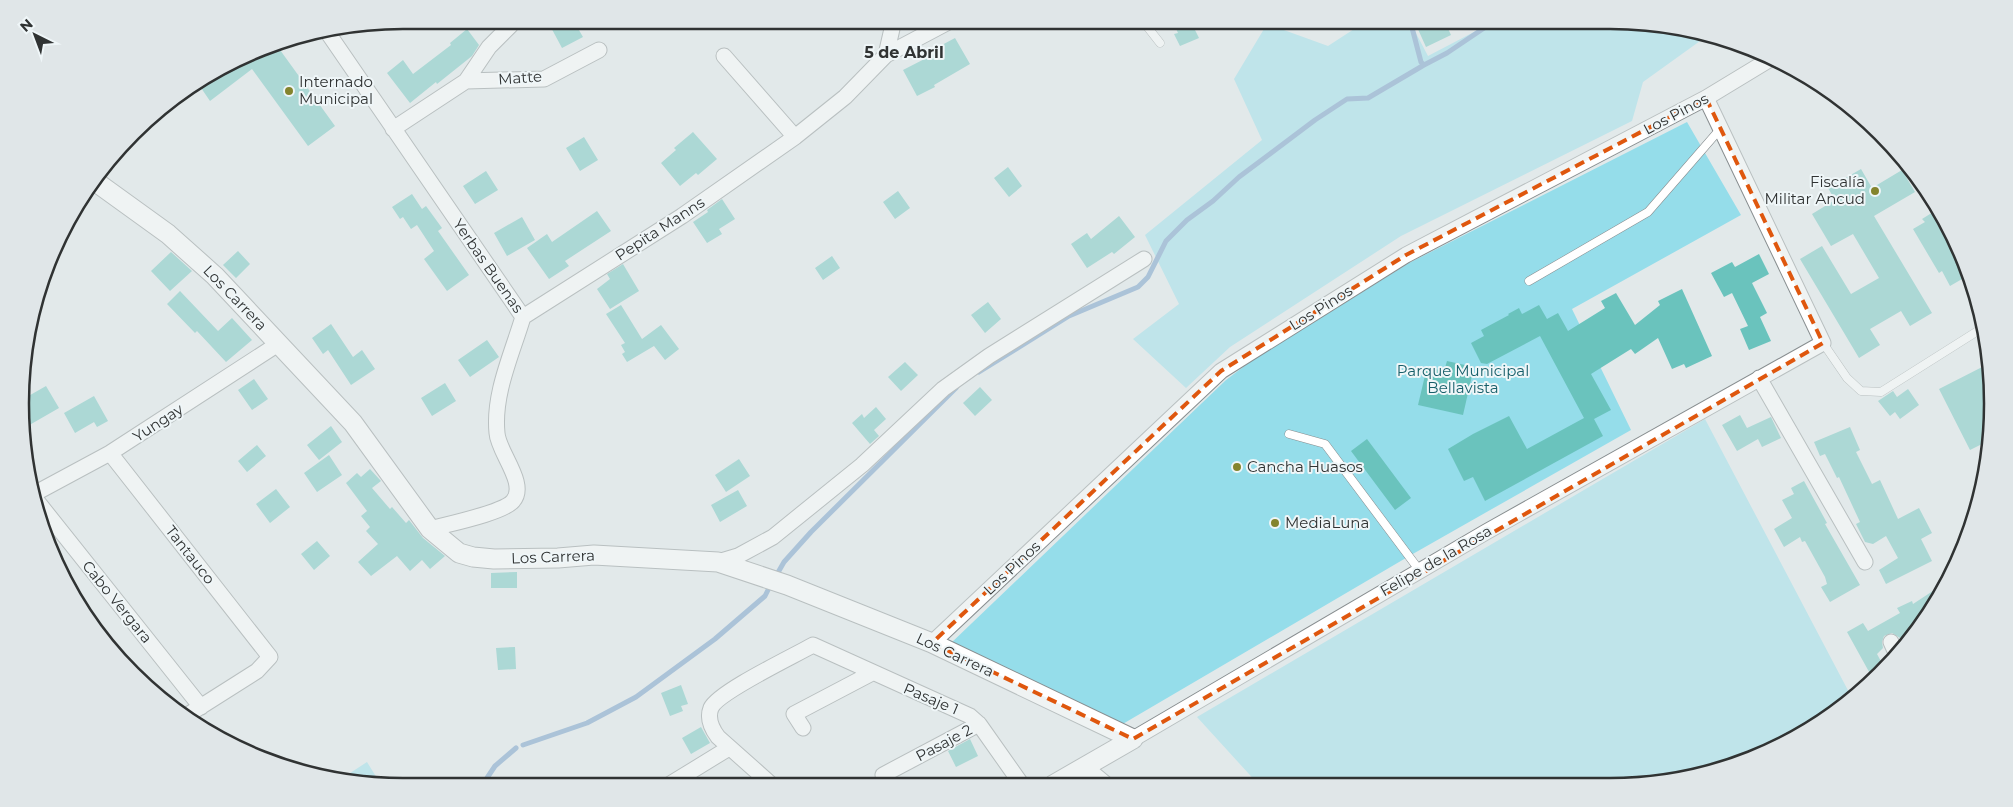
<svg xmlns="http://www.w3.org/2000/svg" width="2013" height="807" font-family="Montserrat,sans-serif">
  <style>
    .green { fill: #95ddea }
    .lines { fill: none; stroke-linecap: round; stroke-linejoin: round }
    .stream { stroke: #6994c4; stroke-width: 5 }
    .building { fill: #6ac3bd }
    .service-casing { stroke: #888e90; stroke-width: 9 }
    .minor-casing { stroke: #888e90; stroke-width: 17 }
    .tertiary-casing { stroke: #888e90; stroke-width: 21 }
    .service { stroke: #fff; stroke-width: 8 }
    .minor { stroke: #fff; stroke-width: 15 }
    .tertiary { stroke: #fff; stroke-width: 19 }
    .marked { fill: none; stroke: #df570e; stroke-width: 4; stroke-dasharray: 10 6; stroke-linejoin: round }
    .poi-dot { fill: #84842d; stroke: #eff6f8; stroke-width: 2 }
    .labels { text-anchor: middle; stroke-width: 4; stroke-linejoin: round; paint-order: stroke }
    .street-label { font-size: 15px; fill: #303333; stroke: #eff6f8 }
    .poi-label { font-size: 15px; fill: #303333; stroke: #eff6f8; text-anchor: start }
    .park-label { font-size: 15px; fill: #165e69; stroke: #eff6f8 }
    .neighbourhood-label { font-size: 16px; font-weight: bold; fill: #303333; stroke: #eff6f8 }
    .rim { fill: none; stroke: #303333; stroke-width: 2.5 }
  </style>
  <rect width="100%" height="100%" fill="#e2e9ea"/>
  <path class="green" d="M1368 20H1409L1428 56 1493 22V20H1609L1707 36 1643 82 1632 121 1401 236 1230 347 1186 388 1133 339 1179 304 1145 235 1262 140 1234 79 1267 24 1328 46Z
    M1687 122 1741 215 1572 309 1631 430 1411 555 1121 725 949 645 1226 380 1251 361 1409 263Z
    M1705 419 1852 698 1757 758 1660 784 1259 785 1197 717Z
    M367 762 380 783 344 777Z"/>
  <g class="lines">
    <path class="stream" d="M1410 20 1421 62 1424 65
      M979 372 1069 316 1138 287 1148 277 1166 241 1187 220 1213 201 1239 177 1315 120 1347 99 1368 98 1424 65 1447 53 1496 20
      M776 576 784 562 811 532 956 388
      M523 745 587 723 636 697 715 639 765 596 771 584
      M481 787 495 766 516 748"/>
  </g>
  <path class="building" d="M547 20H573L583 37 562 48Z
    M1172 20H1190L1199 38 1180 46 1174 34 1178 33Z
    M1432 20H1444L1451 35 1426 47 1417 27Z
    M467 29 479 45 472 56 437 84 436 82 410 103 387 73 403 60 413 74 451 45 450 43Z
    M955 38 970 64 934 85 935 87 917 96 903 70 942 50 940 46Z
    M275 43 335 126 308 146 252 69 210 101 197 82 212 71Z
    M693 132 717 159 698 175 696 173 680 186 661 163 676 150 674 148Z
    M584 137 598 160 580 171 566 148Z
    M1008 167 1022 186 1009 197 994 178Z
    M1861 169 1872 188 1902 170 1915 192 1874 216 1932 313 1910 326 1901 311 1870 329 1880 345 1859 358 1800 259 1822 246 1851 294 1879 278 1853 234 1831 246 1812 214 1835 200 1828 188Z
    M486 171 498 190 475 204 463 186Z
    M898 191 910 208 895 219 883 202Z
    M412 194 422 209 426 206 442 228 438 231 469 275 447 291 424 259 434 251 417 225 411 229 403 217 400 219 392 207Z
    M722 199 735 219 719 229 722 234 707 243 693 222 708 212 707 210Z
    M1938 209 1953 234 1969 275 1950 286 1942 271 1939 273 1913 229 1925 222 1922 219Z
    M597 211 611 231 565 261 569 266 549 279 527 248 547 234 552 242Z
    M1119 216 1135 237 1114 254 1112 252 1087 268 1071 244 1087 233 1091 239Z
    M522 217 535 240 507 256 494 233Z
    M238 251 250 264 236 278 223 265Z
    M171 252 192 271 170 291 151 271Z
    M1759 254 1769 274 1752 283 1767 313 1760 317 1771 341 1749 350 1740 329 1748 326 1732 293 1724 297 1711 273 1732 262 1735 267Z
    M832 256 840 268 823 280 815 268Z
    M623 264 639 291 610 309 597 289 610 279 607 274Z
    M1682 289 1712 356 1686 368 1684 364 1672 369 1658 338 1635 354 1631 349 1591 374 1611 410 1594 419 1603 436 1485 501 1473 477 1464 481 1448 449 1473 434 1509 416 1527 449 1584 418 1540 336 1487 364 1481 363 1471 343 1484 336 1481 330 1509 315 1508 314 1519 308 1522 314 1539 305 1547 319 1558 313 1568 331 1605 308 1601 301 1616 293 1635 325 1660 305 1658 301Z
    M180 291 218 331 232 318 252 340 226 362 197 331 195 333 167 304Z
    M988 302 1001 319 985 333 971 315Z
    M621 305 642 339 661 325 679 349 665 360 654 346 627 362 622 354 625 352 621 345 625 343 606 314Z
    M331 324 353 357 362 350 375 369 351 385 328 350 323 354 312 338Z
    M487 340 499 357 470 377 458 360Z
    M1447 361 1474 367 1463 415 1418 405 1427 367 1444 371Z
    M905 362 918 375 901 391 888 377Z
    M1990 363 1992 378 1990 440 1970 450 1939 389Z
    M254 379 268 399 252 410 238 390Z
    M445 383 456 401 432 416 421 398Z
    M46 386 59 408 26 427 25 398Z
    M980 387 992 400 975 416 963 403Z
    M1908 389 1919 405 1900 419 1895 412 1890 416 1878 401 1893 391 1897 397Z
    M94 396 108 421 97 427 94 422 75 433 64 413Z
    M876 407 886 419 874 430 879 436 870 444 852 423 862 414 864 418Z
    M1740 415 1747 428 1771 417 1781 438 1762 447 1758 439 1737 451 1722 425Z
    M331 426 342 442 319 460 307 445Z
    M1850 427 1860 450 1856 452 1872 484 1880 480 1898 519 1919 508 1932 533 1921 539 1932 561 1886 584 1879 570 1898 558 1886 536 1873 544 1865 542 1856 524 1860 522 1839 477 1837 478 1825 454 1820 456 1814 442Z
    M1367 439 1411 498 1395 510 1351 451Z
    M257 445 266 456 247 472 238 461Z
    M329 455 342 475 317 492 304 473Z
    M739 459 750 476 726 492 715 475Z
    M370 469 381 481 372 488 390 509 392 507 406 523 409 520 423 538 445 556 430 569 422 560 410 571 397 556 371 576 358 562 378 544 366 531 370 527 361 516 367 511 346 483 357 473 361 477Z
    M1804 481 1827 523 1825 524 1860 585 1830 602 1821 587 1827 584 1825 577 1805 541 1802 542 1800 537 1784 547 1774 529 1792 518 1782 500 1794 494 1791 488Z
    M276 489 290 507 270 523 256 504Z
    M738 490 747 506 720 522 711 505Z
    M317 541 330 556 314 570 301 554Z
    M517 572V588H491V573Z
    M1945 583 1929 616 1922 623 1908 630 1909 632 1900 638 1892 633 1884 636 1882 642 1883 648 1877 654 1884 667 1873 679 1847 632 1863 623 1868 631 1900 613 1897 608 1912 601 1913 604Z
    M515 647 516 669 498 670 496 648Z
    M681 685 688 704 681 706 683 711 670 716 661 693Z
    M701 727 710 743 691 754 682 738Z
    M970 739 978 756 956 767 948 751Z"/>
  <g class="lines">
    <defs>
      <path id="service" d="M1142 20 1160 43
        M1529 281 1648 212 1721 128
        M1823 343 1847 378 1861 391 1881 392 1984 327
        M1289 434 1325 444 1420 571"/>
      <path id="minor" d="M328 33 523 317
        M886 55 952 20
        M724 56 795 137
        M466 81 489 47 511 25
        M393 129 466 81 544 79 599 50
        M523 317 682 216 795 137 845 97 886 55 894 20
        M1759 378 1865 562
        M110 453 270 657 257 671 186 716
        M32 495 110 453 278 344
        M33 496 201 707
        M430 529C448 524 503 513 513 501 528 484 498 452 497 433 493 394 512 354 523 317
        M718 562 738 556 773 537 862 465 943 389 989 356 1144 259
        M1891 642 1896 653
        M932 643 1221 371 1406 255 1706 98 1772 58
        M803 728 794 714 872 673
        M1133 739 1486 532 1823 343 1706 98
        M1084 766 1107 785
        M883 775 979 724
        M667 786 729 748
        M773 786 718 737C712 729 707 718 711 708 718 692 794 656 813 645L970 716 979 724 1022 785"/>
      <path id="tertiary" d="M96 182 168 234 215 276 353 423 430 529 459 553 473 557 494 559 558 558 594 555 718 562 787 585 932 643 1133 739
        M1053 785 1133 739"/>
    </defs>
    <use href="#service" class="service-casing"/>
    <use href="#minor" class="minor-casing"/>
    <use href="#tertiary" class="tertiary-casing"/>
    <use href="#service" class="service"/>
    <use href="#minor" class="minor"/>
    <use href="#tertiary" class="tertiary"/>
  </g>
  <path d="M0 0H2013V807H0ZM1706 98 1823 343 1133 739 932 643 1221 371 1406 255Z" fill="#e2e9ea" fill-opacity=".55" fill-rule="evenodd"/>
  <path class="marked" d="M1706 98 1823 343 1133 739 932 643 1221 371 1406 255Z"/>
  <g class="poi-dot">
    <circle cx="289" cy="91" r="5"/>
    <circle cx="1875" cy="191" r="5"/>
    <circle cx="1237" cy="467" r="5"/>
    <circle cx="1275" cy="523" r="5"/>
  </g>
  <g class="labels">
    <g class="street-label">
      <text transform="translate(520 78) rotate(-4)" y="5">Matte</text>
      <text transform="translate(1676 114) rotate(-28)" y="5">Los Pinos</text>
      <text transform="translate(660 229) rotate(-33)" y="5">Pepita Manns</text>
      <text transform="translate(488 266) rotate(55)" y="5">Yerbas Buenas</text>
      <text transform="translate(235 298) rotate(46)" y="5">Los Carrera</text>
      <text transform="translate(1321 308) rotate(-32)" y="5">Los Pinos</text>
      <text transform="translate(158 423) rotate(-33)" y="5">Yungay</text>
      <text transform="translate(190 555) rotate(52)" y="5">Tantauco</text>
      <text transform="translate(553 557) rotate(-2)" y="5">Los Carrera</text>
      <text transform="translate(1436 561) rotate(-30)" y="5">Felipe de la Rosa</text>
      <text transform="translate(1012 568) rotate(-43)" y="5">Los Pinos</text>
      <text transform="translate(117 602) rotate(51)" y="5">Cabo Vergara</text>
      <text transform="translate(955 655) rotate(25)" y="5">Los Carrera</text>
      <text transform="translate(931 699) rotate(23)" y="5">Pasaje 1</text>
      <text transform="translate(944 743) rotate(-28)" y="5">Pasaje 2</text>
    </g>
    <g class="poi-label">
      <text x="299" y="87">Internado<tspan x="299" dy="17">Municipal</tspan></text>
      <text x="1865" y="187" text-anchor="end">Fiscalía<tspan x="1865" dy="17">Militar Ancud</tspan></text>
      <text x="1247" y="472">Cancha Huasos</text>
      <text x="1285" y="528">MediaLuna</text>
    </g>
    <g class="park-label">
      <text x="1463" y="376">Parque Municipal<tspan x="1463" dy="17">Bellavista</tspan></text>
    </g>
    <g class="neighbourhood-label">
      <text x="904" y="58">5 de Abril</text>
    </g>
  </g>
  <path d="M0 0H2013V807H0ZM403 29H1610A374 374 0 0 1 1984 403V404A374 374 0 0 1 1610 778H403A374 374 0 0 1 29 404V403A374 374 0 0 1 403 29Z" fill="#e0e6e8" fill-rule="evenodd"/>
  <path class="rim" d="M403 29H1610A374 374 0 0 1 1984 403V404A374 374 0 0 1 1610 778H403A374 374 0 0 1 29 404V403A374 374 0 0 1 403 29Z"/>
  <g transform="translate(35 35) rotate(318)" stroke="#eff6f8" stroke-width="4" paint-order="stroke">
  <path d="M0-4L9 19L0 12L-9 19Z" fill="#303333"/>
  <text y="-8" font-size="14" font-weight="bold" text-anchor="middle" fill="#303333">N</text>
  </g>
</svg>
